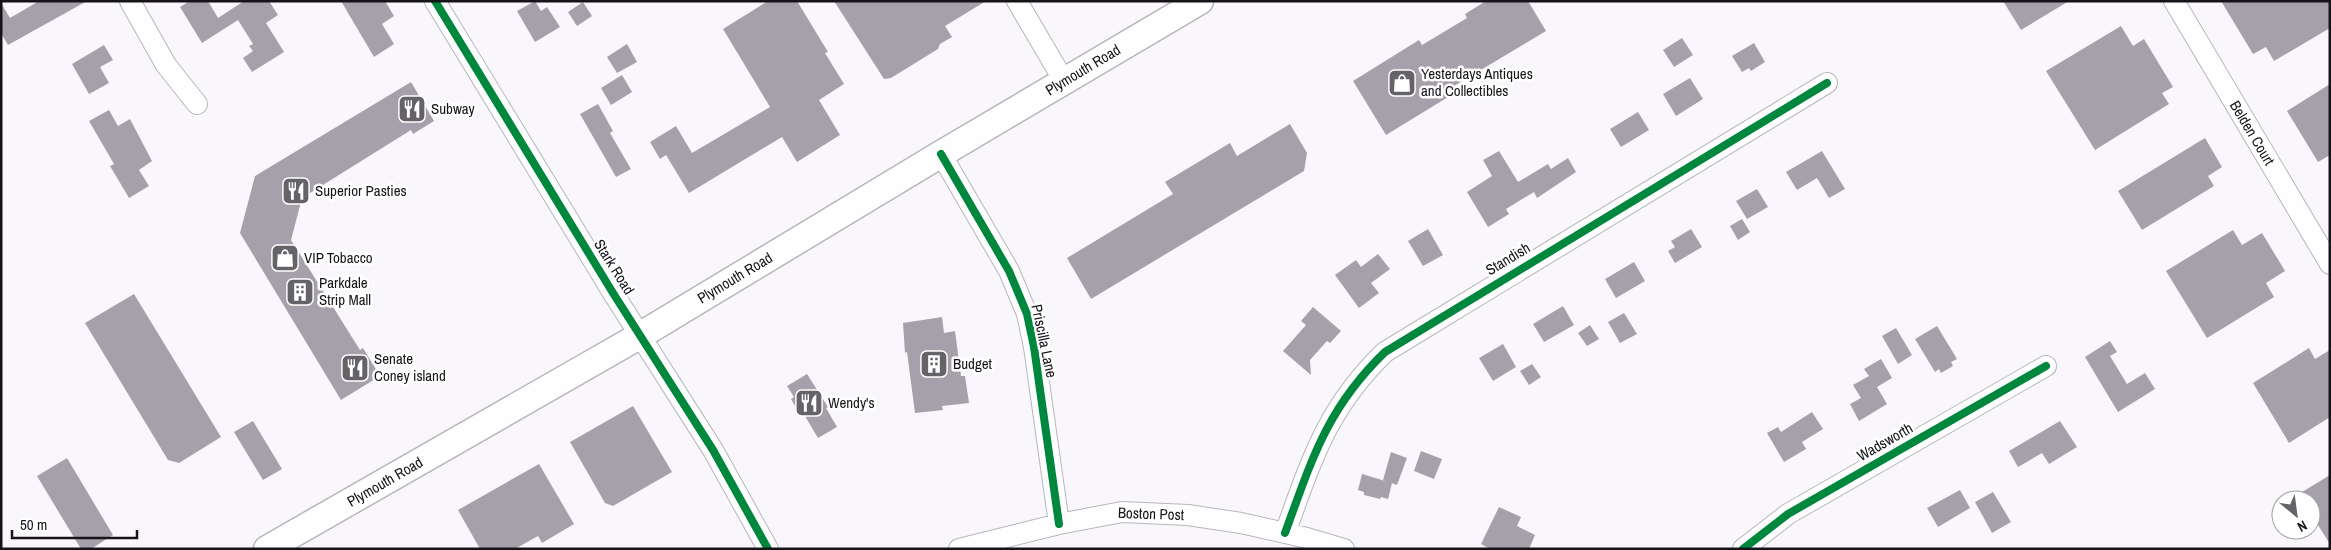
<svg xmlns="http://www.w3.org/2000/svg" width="2331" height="550" font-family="'Archivo Narrow',sans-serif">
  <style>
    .building { fill: #a6a0aa }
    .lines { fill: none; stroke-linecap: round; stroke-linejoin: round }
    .minor-casing { stroke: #b8b6ba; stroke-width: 22 }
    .major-casing { stroke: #b8b6ba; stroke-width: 29 }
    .minor { stroke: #fefeff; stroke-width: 20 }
    .major { stroke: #fefeff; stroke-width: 26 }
    .cycleway-casing { stroke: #fff; stroke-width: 11 }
    .cycleway { stroke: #00873e; stroke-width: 8 }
    .labels { text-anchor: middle; stroke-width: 5; stroke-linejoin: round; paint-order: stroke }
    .street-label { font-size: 15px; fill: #171419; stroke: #fff }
    .poi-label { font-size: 15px; fill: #171419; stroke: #fff; text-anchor: start }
  </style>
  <rect width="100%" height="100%" fill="#faf7fc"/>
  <path class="building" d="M39 1H87L8 45 1 33V3L10 18Z
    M190 1H208L218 18 244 1H269L278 15 266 23 284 52 252 72 243 58 253 51 249 46 253 44 238 20 202 43 180 7Z
    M341 1H385L394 16 382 24 394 44 374 57Z
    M535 1 541 11 547 7 560 27 535 42 517 11Z
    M768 1H797L828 52 825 53 844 84 819 100 840 135 797 162 782 137 689 193 666 155 660 159 650 142 676 126 692 153 770 107 723 29Z
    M834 1H986L945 26 952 37 940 44 938 49 891 78 884 79Z
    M1486 1H1528L1546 31 1449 89 1453 94 1386 135 1353 81 1419 40 1422 45 1467 18 1465 14Z
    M2003 1H2069L2021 30Z
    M2221 1H2330V28L2274 61 2266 47 2253 54Z
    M583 2 592 16 577 26 568 12Z
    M2121 26 2133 46 2144 39 2173 87 2162 93 2169 104 2095 150 2046 71Z
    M1682 38 1693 55 1674 67 1663 50Z
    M1754 43 1765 62 1751 71 1749 68 1742 72 1732 56Z
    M627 44 637 62 617 73 607 57Z
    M104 45 113 60 100 67 109 83 89 94 72 64Z
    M622 75 632 92 611 105 601 88Z
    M1690 78 1703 99 1676 116 1663 94Z
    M411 82 434 121 413 134 411 130 302 198 291 240 360 350 363 348 380 376 341 400 240 233 255 176Z
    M2330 84V155L2318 162 2287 111Z
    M598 104 613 131 610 133 631 169 616 177 580 114Z
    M109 110 118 126 130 119 152 161 139 170 149 186 129 198 110 166 114 164 89 121Z
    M1638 112 1649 130 1621 147 1610 129Z
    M1290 124 1307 153 1304 171 1091 299 1067 258 1173 194 1165 182 1230 143 1237 156Z
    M2205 138 2222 167 2208 176 2214 186 2142 230 2118 191Z
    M1499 151 1518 182 1548 164 1551 169 1568 158 1576 172 1537 198 1534 192 1506 209 1509 214 1488 227 1467 192 1492 176 1483 160Z
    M1822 151 1845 189 1829 198 1817 178 1797 190 1786 172Z
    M1757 189 1768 207 1747 219 1736 201Z
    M1742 219 1750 232 1738 240 1730 226Z
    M1428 229 1443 255 1423 266 1408 241Z
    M1691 229 1702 247 1675 263 1668 251 1675 247 1671 241Z
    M2233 230 2242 245 2262 233 2285 271 2266 283 2274 297 2207 338 2166 271Z
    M1378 254 1390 269 1371 283 1379 293 1359 308 1335 275 1356 260 1361 267Z
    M1634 262 1645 281 1616 298 1605 279Z
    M134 294 221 437 179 463 168 460 85 323Z
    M1563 306 1574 325 1544 342 1533 324Z
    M1313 307 1341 331 1330 343 1327 341 1310 360 1311 375 1283 351 1306 325 1301 321Z
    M1624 313 1637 334 1620 343 1608 322Z
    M942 317 944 333 955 331 961 376H965L969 403 942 406 943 410 915 413 907 352 905 353 903 323Z
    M1590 325 1599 339 1587 346 1578 333Z
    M1937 326 1957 359 1951 362 1953 366 1941 373 1939 369 1935 372 1915 339Z
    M1896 328 1912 355 1898 364 1882 336Z
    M2110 341 2117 352 2110 356 2127 384 2145 373 2155 389 2118 412 2085 357Z
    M1503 344 1516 367 1493 381 1479 358Z
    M2309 348 2315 359 2330 350V417L2289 443 2253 383Z
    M1881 359 1892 378 1877 387 1887 404 1859 421 1850 404 1861 398 1853 385 1869 376 1864 369Z
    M1532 364 1541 377 1529 385 1520 371Z
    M807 374 828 407 826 408 837 427 818 438 802 411 799 413 791 399 794 397 787 386Z
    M633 406 672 472 613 506 605 503 570 442Z
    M1812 412 1823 429 1802 442 1806 449 1784 462 1767 433 1778 427 1781 432Z
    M253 421 282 469 263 480 234 432Z
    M2060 421 2077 447 2049 464 2042 453 2018 467 2009 451Z
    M1421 451 1442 459 1434 479 1414 471Z
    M1391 452 1407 458 1397 485 1383 480Z
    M67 458 113 535 91 549H81L37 476Z
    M539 464 574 524 542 543 538 536 515 549H480L458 510Z
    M1362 474 1392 483 1388 499 1381 497 1380 499 1364 495V492L1358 490Z
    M2330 475V544L2311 514V500H2289Z
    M1960 490 1970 508 1938 527 1927 508Z
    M1993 492 2011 522 1992 533 1975 502Z
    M1499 507 1521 517 1517 526 1535 535 1529 549H1490L1481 544Z"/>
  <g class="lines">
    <defs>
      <path id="minor" d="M130 1 166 65 197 104
        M435 1 613 293 713 450 768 549
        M1017 1 1064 81
        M2174 1 2330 264
        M941 154 1009 271 1027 314 1034 347 1059 524
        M1285 533C1312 459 1327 408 1385 352L1827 83
        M959 549 1059 524 1122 512 1188 515 1241 523 1307 538 1344 549
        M1743 549 1788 514 2046 366"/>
      <path id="major" d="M267 549 641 335 941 154 1200 1"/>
    </defs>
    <use href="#minor" class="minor-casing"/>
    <use href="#major" class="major-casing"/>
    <use href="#minor" class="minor"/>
    <use href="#major" class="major"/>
    <defs>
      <path id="cycleway" d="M435 1 613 293 713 450 768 549
        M941 154 1009 271 1027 314 1034 347 1059 524
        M1285 533C1312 459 1327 408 1385 352L1827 83
        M1743 549 1788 514 2046 366"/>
    </defs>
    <use href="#cycleway" class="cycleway-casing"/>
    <use href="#cycleway" class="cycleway"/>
  </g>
  <defs>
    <symbol id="shop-square" viewBox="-11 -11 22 22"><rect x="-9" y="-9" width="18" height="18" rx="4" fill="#666368" stroke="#fff"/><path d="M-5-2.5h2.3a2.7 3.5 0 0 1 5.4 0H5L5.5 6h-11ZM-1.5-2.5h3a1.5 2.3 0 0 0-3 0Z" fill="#fff"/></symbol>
    <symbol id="restaurant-square" viewBox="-11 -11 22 22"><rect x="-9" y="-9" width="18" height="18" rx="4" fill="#666368" stroke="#fff"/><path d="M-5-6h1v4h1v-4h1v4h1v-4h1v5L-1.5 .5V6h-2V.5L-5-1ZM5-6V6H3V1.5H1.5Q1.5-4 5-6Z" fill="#fff"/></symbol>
    <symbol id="building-square" viewBox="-11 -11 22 22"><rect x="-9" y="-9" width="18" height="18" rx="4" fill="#666368" stroke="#fff"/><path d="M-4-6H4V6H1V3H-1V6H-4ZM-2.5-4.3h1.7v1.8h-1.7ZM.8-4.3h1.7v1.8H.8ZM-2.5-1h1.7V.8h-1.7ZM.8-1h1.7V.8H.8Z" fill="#fff"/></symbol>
  </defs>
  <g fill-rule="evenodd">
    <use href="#shop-square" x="1386" y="67" width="32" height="32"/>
    <use href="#restaurant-square" x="396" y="93" width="32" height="32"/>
    <use href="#restaurant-square" x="280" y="175" width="32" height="32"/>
    <use href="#shop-square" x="269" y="242" width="32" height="32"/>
    <use href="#building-square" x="284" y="276" width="32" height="32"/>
    <use href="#building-square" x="918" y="348" width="32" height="32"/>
    <use href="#restaurant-square" x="339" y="352" width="32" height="32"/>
    <use href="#restaurant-square" x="793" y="387" width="32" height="32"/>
  </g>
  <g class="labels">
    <g class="street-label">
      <text transform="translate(1083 70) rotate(-31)" y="5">Plymouth Road</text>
      <text transform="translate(2252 133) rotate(59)" y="5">Belden Court</text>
      <text transform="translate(1508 259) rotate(-31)" y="5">Standish</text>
      <text transform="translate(614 267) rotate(58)" y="5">Stark Road</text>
      <text transform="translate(735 278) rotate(-31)" y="5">Plymouth Road</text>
      <text transform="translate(1044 341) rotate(78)" y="5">Priscilla Lane</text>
      <text transform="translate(1885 442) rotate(-30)" y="5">Wadsworth</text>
      <text transform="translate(385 482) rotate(-30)" y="5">Plymouth Road</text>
      <text transform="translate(1151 514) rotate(2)" y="5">Boston Post</text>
    </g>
    <g class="poi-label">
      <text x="1421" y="79">Yesterdays Antiques<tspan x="1421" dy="17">and Collectibles</tspan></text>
      <text x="431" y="114">Subway</text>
      <text x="315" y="196">Superior Pasties</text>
      <text x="304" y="263">VIP Tobacco</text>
      <text x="319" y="288">Parkdale<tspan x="319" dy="17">Strip Mall</tspan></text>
      <text x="374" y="364">Senate<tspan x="374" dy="17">Coney island</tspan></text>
      <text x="953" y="369">Budget</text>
      <text x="828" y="408">Wendy's</text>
    </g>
  </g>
  <rect width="2331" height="550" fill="none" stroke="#171419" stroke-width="5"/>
  <g transform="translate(2296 515) rotate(151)"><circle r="24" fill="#ffffff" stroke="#a2a1a3"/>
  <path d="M0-4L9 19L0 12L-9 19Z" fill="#666368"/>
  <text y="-8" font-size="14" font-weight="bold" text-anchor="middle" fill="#171419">N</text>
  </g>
  <path d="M12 530v8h125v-8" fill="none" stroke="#171419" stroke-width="2.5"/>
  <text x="20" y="530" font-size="15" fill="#171419" stroke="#ffffff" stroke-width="4" paint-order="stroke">50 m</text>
</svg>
